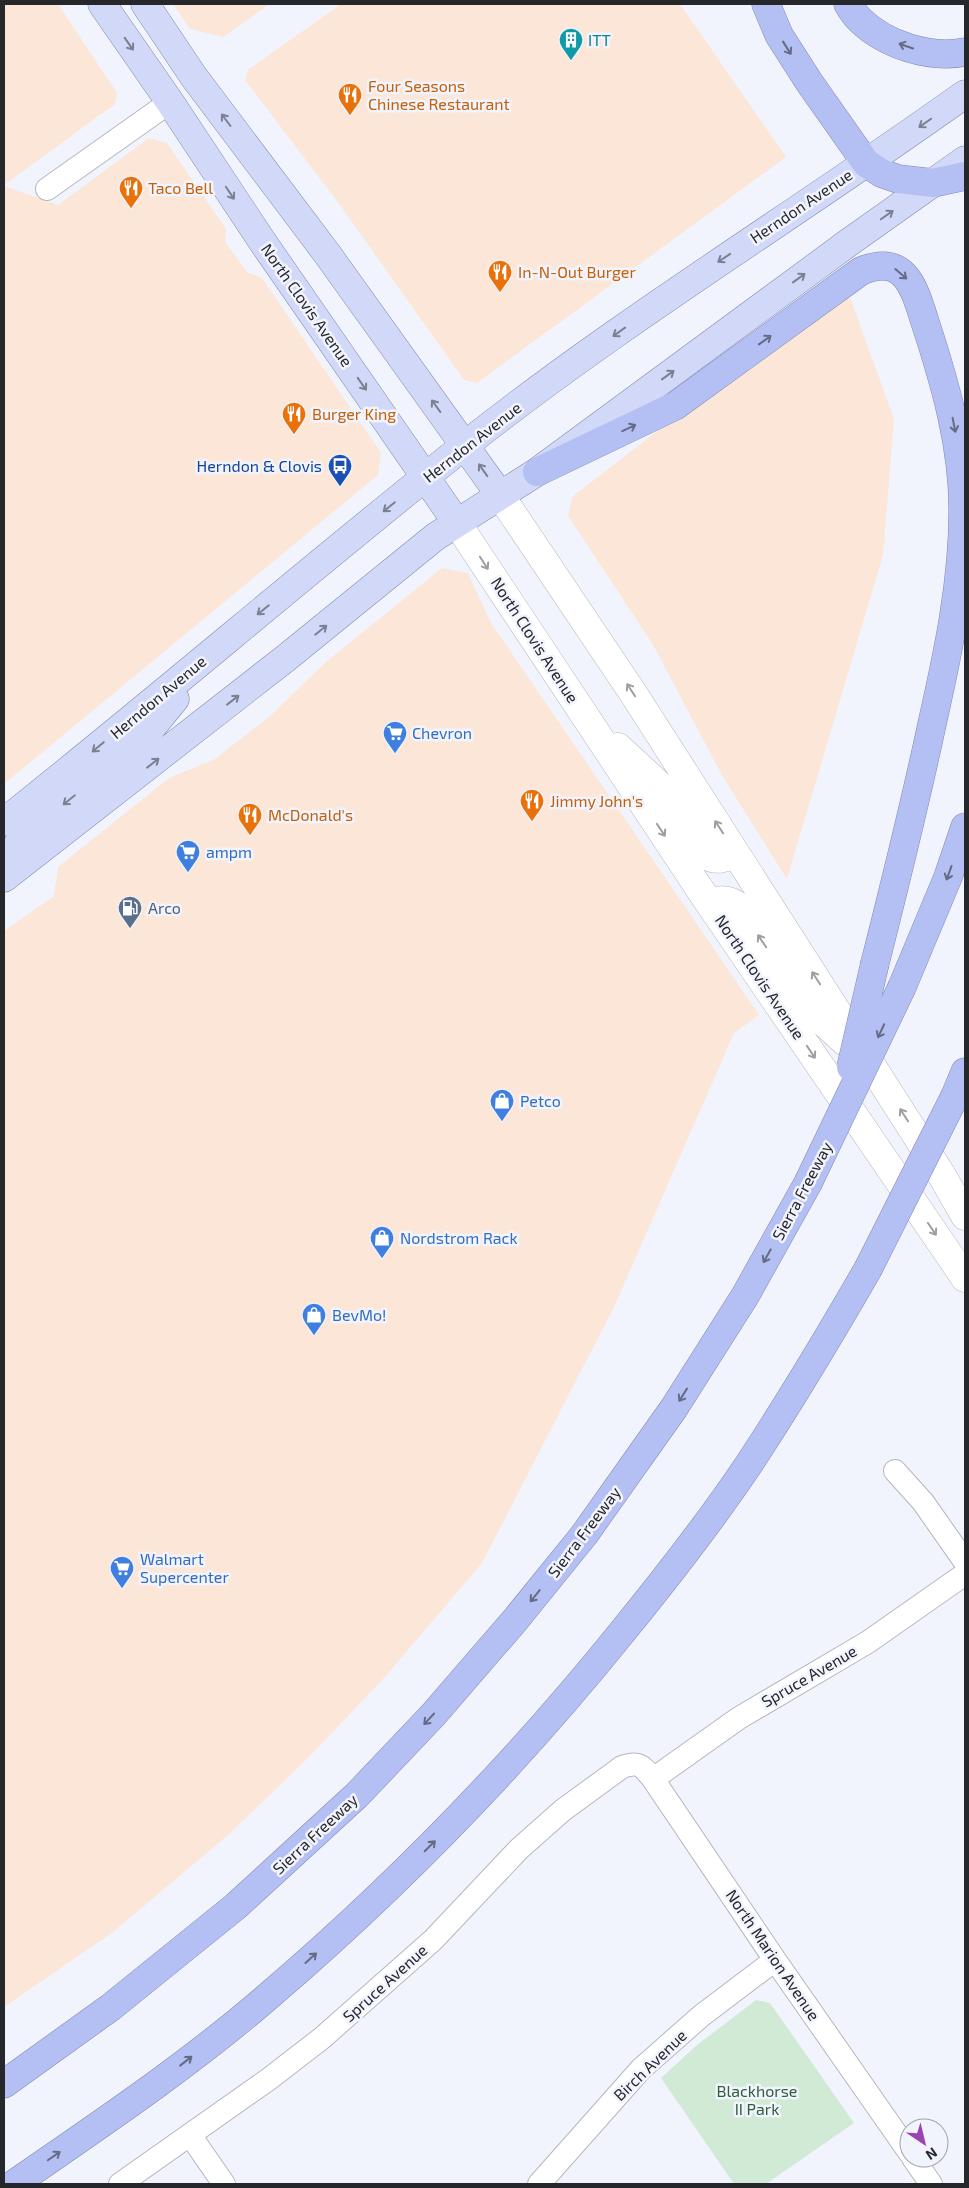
<svg xmlns="http://www.w3.org/2000/svg" width="969" height="2188" font-family="'Exo 2',sans-serif">
  <style>
    .commercial { fill: #fbe6d8 }
    .green { fill: #d1ead5 }
    .lines { fill: none; stroke-linecap: round; stroke-linejoin: round }
    .minor-casing { stroke: #b4b6c1; stroke-width: 24 }
    .secondary-casing { stroke: #b4b6c1; stroke-width: 29 }
    .primary-casing { stroke: #828aae; stroke-width: 29 }
    .motorway-casing { stroke: #828aae; stroke-width: 29 }
    .minor { stroke: #fff; stroke-width: 22 }
    .secondary { stroke: #fff; stroke-width: 28 }
    .primary { stroke: #d2d9f8; stroke-width: 28 }
    .motorway { stroke: #b4bff4; stroke-width: 28 }
    .motorway-bridge-casing { stroke: #828aae; stroke-width: 29; stroke-linecap: butt }
    .motorway-bridge { stroke: #b4bff4; stroke-width: 28 }
    .oneway { stroke: #7c8092 }
    .oneway2 { stroke: #666b85 }
    .oneway3 { stroke: #9d9ea0 }
    .labels { text-anchor: middle; stroke-width: 5; stroke-linejoin: round; paint-order: stroke }
    .culture-label { font-size: 16px; fill: #0d838f; stroke: #f2f4fd; text-anchor: start }
    .food-label { font-size: 16px; fill: #c56008; stroke: #f2f4fd; text-anchor: start }
    .street-label { font-size: 16px; fill: #26272b; stroke: #f2f4fd }
    .transit-label { font-size: 16px; fill: #164399; stroke: #f2f4fd; text-anchor: end }
    .shop-label { font-size: 16px; fill: #366cbe; stroke: #f2f4fd; text-anchor: start }
    .service-label { font-size: 16px; fill: #4e5e75; stroke: #f2f4fd; text-anchor: start }
    .park-label { font-size: 16px; fill: #2f5e3a; stroke: #f2f4fd }
  </style>
  <rect width="100%" height="100%" fill="#f2f4fd"/>
  <path class="commercial" d="M4 4H58L117 93 115 104 4 185Z
    M173 4H270L223 37 190 29Z
    M341 4H680L786 157 477 383 464 380 340 205 245 80 248 70Z
    M149 138 167 143 226 229 225 242 247 272 262 278 381 453 378 475 4 784V186L58 205Z
    M848 292 894 419 883 555 787 879 723 777 652 643 568 516 572 497 656 432 837 297Z
    M442 568 468 573 491 623 759 1015 734 1033 614 1307 482 1563 384 1678 308 1758 228 1835 113 1932 4 2007V931L54 896 58 867 169 778 215 759 269 717 326 662Z"/>
  <path class="green" d="M756 2000 770 2003 854 2123 766 2184H734L661 2078 697 2045Z"/>
  <g class="lines">
    <defs>
      <path id="minor" d="M47 189 170 102
        M895 1471 923 1502 965 1562
        M653 1779 739 1718 868 1642 965 1574
        M190 2135 224 2184
        M913 2158 931 2184
        M120 2184 269 2079 322 2038 433 1940 519 1849 563 1810 622 1767C640 1761 642 1766 653 1779L775 1960 909 2152
        M539 2184 641 2069 701 2016 775 1960"/>
      <path id="secondary" d="M500 495 633 693 941 1174 965 1216
        M457 523 709 903 965 1278
        M618 747 658 784 706 855C716 862 725 858 736 854
        M709 903C722 898 731 899 740 908L804 1004 844 1041"/>
      <path id="primary" d="M102 4 170 102 262 241 457 523
        M145 4 194 77 328 255 500 495
        M4 822C159 699 309 569 464 446 624 319 799 213 965 94
        M7 876 12 853 25 834 139 743 175 699
        M4 878 286 658 435 537 537 472 848 243 965 160"/>
      <path id="motorway" d="M766 4 779 35 809 82 866 163 881 173 898 179 933 183 965 176
        M848 4C851 9 855 15 859 19 885 45 930 59 965 52
        M537 472 675 406 861 271C905 253 914 287 925 322 945 383 963 445 963 510 963 583 948 653 932 724 915 804 895 884 875 963
        M902 987 948 877 965 827
        M955 1096 965 1072
        M4 2084 111 2007 236 1906 357 1795 433 1715 516 1619 584 1535 674 1408 745 1296 808 1183
        M14 2184C99 2125 186 2067 265 1999 395 1888 515 1765 623 1631 667 1577 710 1522 749 1464 791 1400 830 1335 868 1269"/>
    </defs>
    <use href="#minor" class="minor-casing"/>
    <use href="#secondary" class="secondary-casing"/>
    <use href="#primary" class="primary-casing"/>
    <use href="#motorway" class="motorway-casing"/>
    <use href="#minor" class="minor"/>
    <use href="#secondary" class="secondary"/>
    <use href="#primary" class="primary"/>
    <use href="#motorway" class="motorway"/>
    <defs>
      <path id="motorway-bridge" d="M851 1067 875 963
        M808 1183 902 987
        M868 1269 955 1096"/>
    </defs>
    <use href="#motorway-bridge" class="motorway-bridge-casing"/>
    <use href="#motorway-bridge" class="motorway-bridge"/>
  </g>
  <defs><path id="oneway-shaft" d="M-6 0H5M1.5-3L5.5 0L1.5 3" fill="none" stroke-width="1.6" stroke-linecap="round" stroke-linejoin="round" transform="scale(1.25)"/></defs>
  <g class="oneway">
    <use href="#oneway-shaft" transform="translate(129 44) rotate(55)"/>
    <use href="#oneway-shaft" transform="translate(226 120) rotate(-127)"/>
    <use href="#oneway-shaft" transform="translate(925 123) rotate(145)"/>
    <use href="#oneway-shaft" transform="translate(230 193) rotate(56)"/>
    <use href="#oneway-shaft" transform="translate(887 215) rotate(-35)"/>
    <use href="#oneway-shaft" transform="translate(724 258) rotate(146)"/>
    <use href="#oneway-shaft" transform="translate(799 278) rotate(-36)"/>
    <use href="#oneway-shaft" transform="translate(619 332) rotate(144)"/>
    <use href="#oneway-shaft" transform="translate(668 375) rotate(-36)"/>
    <use href="#oneway-shaft" transform="translate(362 384) rotate(55)"/>
    <use href="#oneway-shaft" transform="translate(436 406) rotate(-126)"/>
    <use href="#oneway-shaft" transform="translate(483 470) rotate(-125)"/>
    <use href="#oneway-shaft" transform="translate(389 507) rotate(141)"/>
    <use href="#oneway-shaft" transform="translate(263 610) rotate(141)"/>
    <use href="#oneway-shaft" transform="translate(321 630) rotate(-39)"/>
    <use href="#oneway-shaft" transform="translate(233 700) rotate(-38)"/>
    <use href="#oneway-shaft" transform="translate(98 747) rotate(140)"/>
    <use href="#oneway-shaft" transform="translate(153 763) rotate(-38)"/>
    <use href="#oneway-shaft" transform="translate(69 800) rotate(141)"/>
  </g>
  <g class="oneway2">
    <use href="#oneway-shaft" transform="translate(906 46) rotate(-161)"/>
    <use href="#oneway-shaft" transform="translate(787 48) rotate(58)"/>
    <use href="#oneway-shaft" transform="translate(901 274) rotate(41)"/>
    <use href="#oneway-shaft" transform="translate(765 340) rotate(-36)"/>
    <use href="#oneway-shaft" transform="translate(954 425) rotate(79)"/>
    <use href="#oneway-shaft" transform="translate(629 428) rotate(-25)"/>
    <use href="#oneway-shaft" transform="translate(949 873) rotate(110)"/>
    <use href="#oneway-shaft" transform="translate(881 1031) rotate(115)"/>
    <use href="#oneway-shaft" transform="translate(767 1256) rotate(119)"/>
    <use href="#oneway-shaft" transform="translate(683 1395) rotate(122)"/>
    <use href="#oneway-shaft" transform="translate(535 1596) rotate(129)"/>
    <use href="#oneway-shaft" transform="translate(429 1719) rotate(133)"/>
    <use href="#oneway-shaft" transform="translate(430 1846) rotate(-45)"/>
    <use href="#oneway-shaft" transform="translate(311 1958) rotate(-42)"/>
    <use href="#oneway-shaft" transform="translate(186 2061) rotate(-38)"/>
    <use href="#oneway-shaft" transform="translate(54 2156) rotate(-35)"/>
  </g>
  <g class="oneway3">
    <use href="#oneway-shaft" transform="translate(484 563) rotate(57)"/>
    <use href="#oneway-shaft" transform="translate(631 690) rotate(-123)"/>
    <use href="#oneway-shaft" transform="translate(719 827) rotate(-123)"/>
    <use href="#oneway-shaft" transform="translate(661 830) rotate(56)"/>
    <use href="#oneway-shaft" transform="translate(762 941) rotate(-124)"/>
    <use href="#oneway-shaft" transform="translate(816 978) rotate(-123)"/>
    <use href="#oneway-shaft" transform="translate(811 1052) rotate(56)"/>
    <use href="#oneway-shaft" transform="translate(904 1115) rotate(-123)"/>
    <use href="#oneway-shaft" transform="translate(932 1229) rotate(56)"/>
  </g>
  <defs>
    <symbol id="building-pin" viewBox="-11 -11 22 30"><path d="M0 17L-7.5 6A9.5 9.5 0 1 1 7.5 6Z" fill="#0f9aa8" stroke="#f2f4fd"/><path d="M-4-6H4V6H1V3H-1V6H-4ZM-2.5-4.3h1.7v1.8h-1.7ZM.8-4.3h1.7v1.8H.8ZM-2.5-1h1.7V.8h-1.7ZM.8-1h1.7V.8H.8Z" fill="#fff"/></symbol>
    <symbol id="restaurant-pin" viewBox="-11 -11 22 30"><path d="M0 17L-7.5 6A9.5 9.5 0 1 1 7.5 6Z" fill="#e8710a" stroke="#f2f4fd"/><path d="M-5-6h1v4h1v-4h1v4h1v-4h1v5L-1.5 .5V6h-2V.5L-5-1ZM5-6V6H3V1.5H1.5Q1.5-4 5-6Z" fill="#fff"/></symbol>
    <symbol id="bus-pin" viewBox="-11 -11 22 30"><path d="M0 17L-7.5 6A9.5 9.5 0 1 1 7.5 6Z" fill="#1a4fb4" stroke="#f2f4fd"/><path d="M-5-6H5V4H4V6H2V4H-2V6H-4V4H-5ZM-3.5-4V0h7V-4ZM-3.5 1.2v1.5H-2V1.2ZM2 1.2v1.5H3.5V1.2Z" fill="#fff"/></symbol>
    <symbol id="supermarket-pin" viewBox="-11 -11 22 30"><path d="M0 17L-7.5 6A9.5 9.5 0 1 1 7.5 6Z" fill="#3f7fe0" stroke="#f2f4fd"/><path d="M-6-5.5h2.5l.6 2H6L4.5 2H-2.5L-4.4-4H-6ZM-1.5 3.2a1.3 1.3 0 1 0 .1 0ZM3 3.2a1.3 1.3 0 1 0 .1 0Z" fill="#fff"/></symbol>
    <symbol id="fuel-pin" viewBox="-11 -11 22 30"><path d="M0 17L-7.5 6A9.5 9.5 0 1 1 7.5 6Z" fill="#5c6f8a" stroke="#f2f4fd"/><path d="M-5.5-6h7V0h2V4h1.3V-2.5L3-4.5l.8-.8L6-3V5H2.5V1h-1V6h-7ZM-4.2-4.7v3.2H.2V-4.7Z" fill="#fff"/></symbol>
    <symbol id="shop-pin" viewBox="-11 -11 22 30"><path d="M0 17L-7.5 6A9.5 9.5 0 1 1 7.5 6Z" fill="#3f7fe0" stroke="#f2f4fd"/><path d="M-5-2.5h2.3a2.7 3.5 0 0 1 5.4 0H5L5.5 6h-11ZM-1.5-2.5h3a1.5 2.3 0 0 0-3 0Z" fill="#fff"/></symbol>
  </defs>
  <g fill-rule="evenodd">
    <use href="#building-pin" x="557" y="26" width="28" height="38"/>
    <use href="#restaurant-pin" x="336" y="81" width="28" height="38"/>
    <use href="#restaurant-pin" x="117" y="174" width="28" height="38"/>
    <use href="#restaurant-pin" x="486" y="258" width="28" height="38"/>
    <use href="#restaurant-pin" x="280" y="400" width="28" height="38"/>
    <use href="#bus-pin" x="326" y="452" width="28" height="38"/>
    <use href="#supermarket-pin" x="381" y="719" width="28" height="38"/>
    <use href="#restaurant-pin" x="518" y="787" width="28" height="38"/>
    <use href="#restaurant-pin" x="236" y="801" width="28" height="38"/>
    <use href="#supermarket-pin" x="174" y="838" width="28" height="38"/>
    <use href="#fuel-pin" x="116" y="894" width="28" height="38"/>
    <use href="#shop-pin" x="488" y="1087" width="28" height="38"/>
    <use href="#shop-pin" x="368" y="1224" width="28" height="38"/>
    <use href="#shop-pin" x="300" y="1301" width="28" height="38"/>
    <use href="#supermarket-pin" x="108" y="1554" width="28" height="38"/>
  </g>
  <g class="labels">
    <g class="culture-label">
      <text x="588" y="46">ITT</text>
    </g>
    <g class="food-label">
      <text x="368" y="92">Four Seasons<tspan x="368" dy="18">Chinese Restaurant</tspan></text>
      <text x="148" y="194">Taco Bell</text>
      <text x="518" y="278">In-N-Out Burger</text>
      <text x="312" y="420">Burger King</text>
      <text x="550" y="807">Jimmy John's</text>
      <text x="268" y="821">McDonald's</text>
    </g>
    <g class="street-label">
      <text transform="translate(801 206) rotate(-34)" y="6">Herndon Avenue</text>
      <text transform="translate(307 305) rotate(55)" y="6">North Clovis Avenue</text>
      <text transform="translate(472 442) rotate(-38)" y="6">Herndon Avenue</text>
      <text transform="translate(535 640) rotate(57)" y="6">North Clovis Avenue</text>
      <text transform="translate(158 697) rotate(-40)" y="6">Herndon Avenue</text>
      <text transform="translate(760 977) rotate(56)" y="6">North Clovis Avenue</text>
      <text transform="translate(802 1191) rotate(-62)" y="6">Sierra Freeway</text>
      <text transform="translate(584 1532) rotate(-53)" y="6">Sierra Freeway</text>
      <text transform="translate(809 1676) rotate(-30)" y="6">Spruce Avenue</text>
      <text transform="translate(315 1834) rotate(-43)" y="6">Sierra Freeway</text>
      <text transform="translate(773 1955) rotate(56)" y="6">North Marion Avenue</text>
      <text transform="translate(385 1983) rotate(-42)" y="6">Spruce Avenue</text>
      <text transform="translate(650 2065) rotate(-44)" y="6">Birch Avenue</text>
    </g>
    <g class="transit-label">
      <text x="322" y="472">Herndon &amp; Clovis</text>
    </g>
    <g class="shop-label">
      <text x="412" y="739">Chevron</text>
      <text x="206" y="858">ampm</text>
      <text x="520" y="1107">Petco</text>
      <text x="400" y="1244">Nordstrom Rack</text>
      <text x="332" y="1321">BevMo!</text>
      <text x="140" y="1565">Walmart<tspan x="140" dy="18">Supercenter</tspan></text>
    </g>
    <g class="service-label">
      <text x="148" y="914">Arco</text>
    </g>
    <g class="park-label">
      <text x="757" y="2097">Blackhorse<tspan x="757" dy="18">II Park</tspan></text>
    </g>
  </g>
  <rect width="969" height="2188" fill="none" stroke="#26272b" stroke-width="10"/>
  <g transform="translate(924 2143) rotate(145)"><circle r="24" fill="#f2f4fd" stroke="#a0a2a9"/>
  <path d="M0-4L9 19L0 12L-9 19Z" fill="#9a45b3"/>
  <text y="-8" font-size="14" font-weight="bold" text-anchor="middle" fill="#26272b">N</text>
  </g>
</svg>
